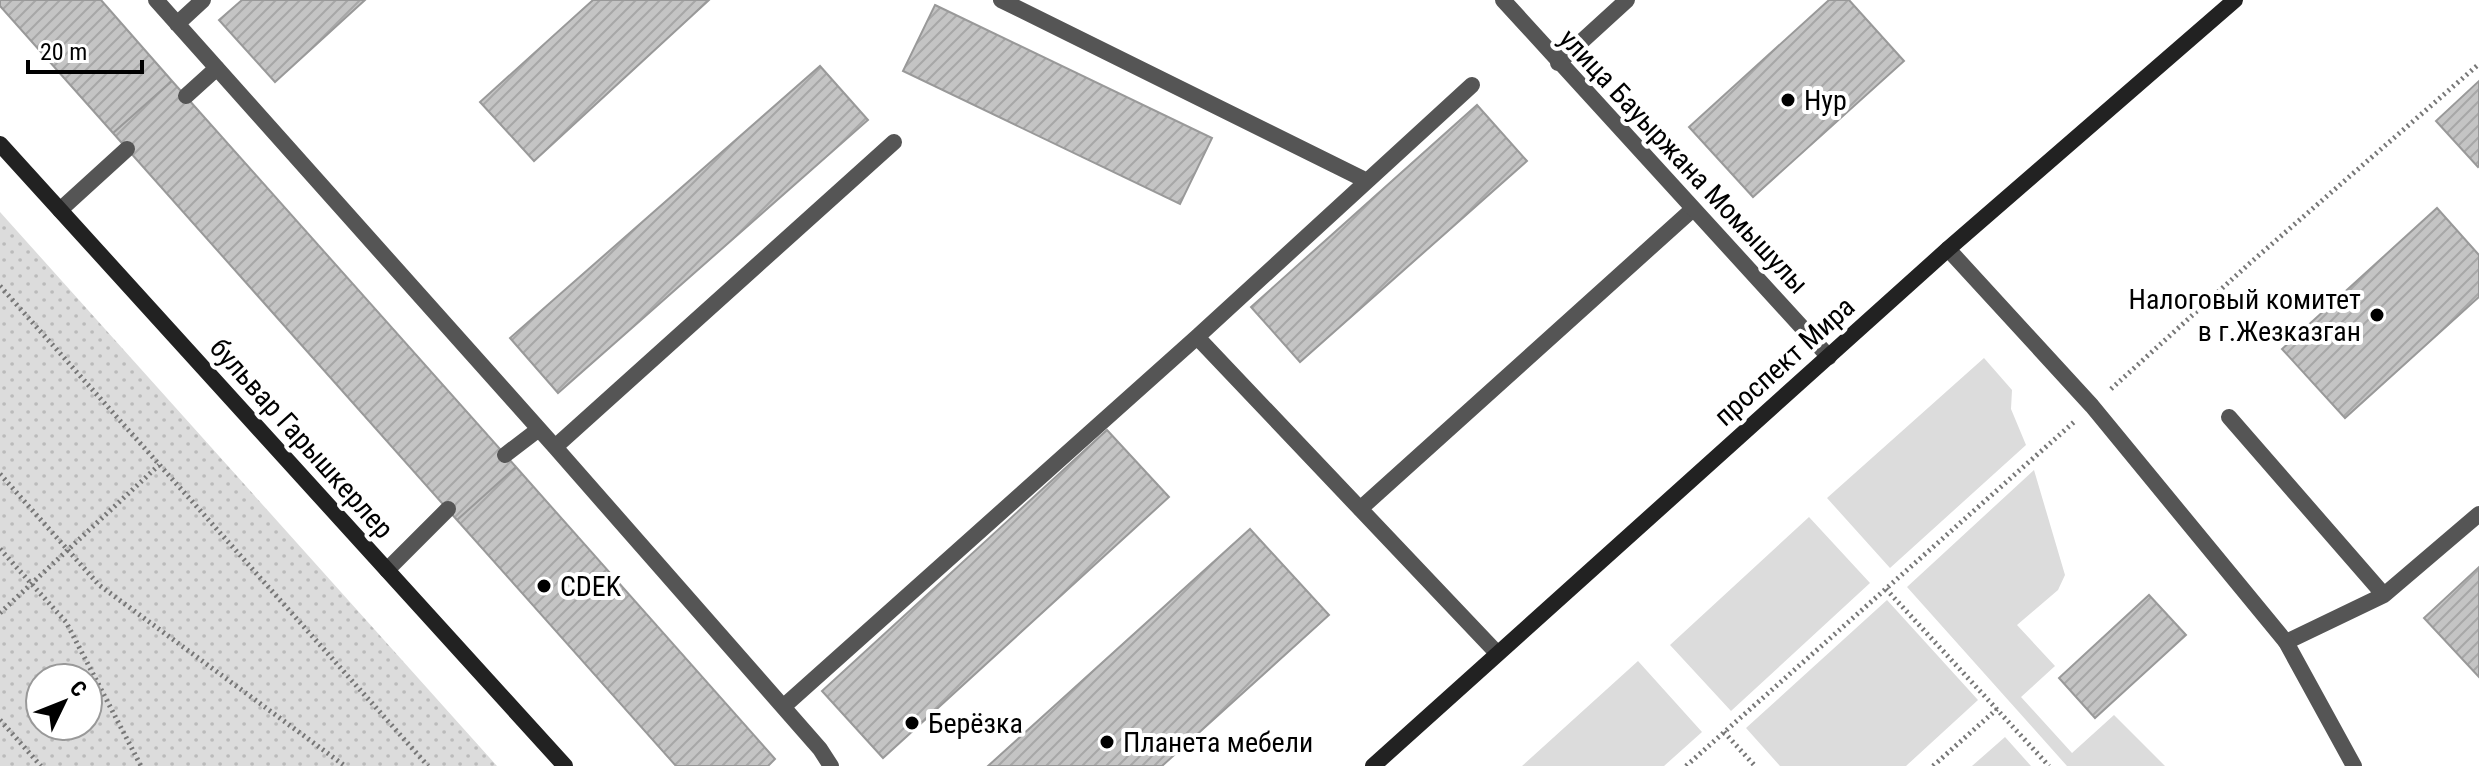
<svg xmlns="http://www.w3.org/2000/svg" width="2479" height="766" font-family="'Roboto Condensed',sans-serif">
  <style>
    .grass { fill: #dcdcdc }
    .park { fill: url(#park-dots); fill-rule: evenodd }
    .building { fill: url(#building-hatch); stroke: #999; stroke-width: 2 }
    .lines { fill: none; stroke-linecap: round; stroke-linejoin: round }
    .path { stroke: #777; stroke-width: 5; stroke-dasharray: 2 4; stroke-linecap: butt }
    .lane { stroke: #555; stroke-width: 16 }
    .street { stroke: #555; stroke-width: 16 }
    .secondary { stroke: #222; stroke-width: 16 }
    .poi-dot { fill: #000; stroke: #fff; stroke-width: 3 }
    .labels { text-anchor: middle; stroke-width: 8; stroke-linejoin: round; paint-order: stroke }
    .poi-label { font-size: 28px; fill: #000; stroke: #fff; text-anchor: start }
    .street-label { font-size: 28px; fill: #000; stroke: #fff }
  </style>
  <defs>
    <pattern id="park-dots" width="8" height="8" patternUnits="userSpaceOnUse" patternTransform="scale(2)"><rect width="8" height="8" fill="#dcdcdc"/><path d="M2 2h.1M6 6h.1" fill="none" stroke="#bbb" stroke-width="1.8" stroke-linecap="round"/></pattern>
    <pattern id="building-hatch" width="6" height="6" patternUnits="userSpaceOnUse" patternTransform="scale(2)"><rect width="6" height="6" fill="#c4c4c4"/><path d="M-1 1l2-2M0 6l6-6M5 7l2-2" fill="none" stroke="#a7a7a7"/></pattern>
  </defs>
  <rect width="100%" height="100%" fill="#fff"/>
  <path class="grass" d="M1984 358 2012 390 2011 409 2026 445 1890 568 1827 498Z
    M2034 470 2065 575 2058 590 2017 625 2055 666 2021 697 2072 753 2114 715 2165 766H2067L1907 587Z
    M1809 517 1870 583 1731 711 1670 645Z
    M1887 600 1978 700 1906 766H1780L1746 728Z
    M1638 661 1702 732 1664 766H1522Z
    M2005 737 2031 766H1972Z"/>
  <path class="park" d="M0 212 497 766H0ZM40 678H88V726H40Z"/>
  <path class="building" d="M0 0H101L172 81 113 133 0 6Z
    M242 0H365L275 82 219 20Z
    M593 0H709L534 161 480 102Z
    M1829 0H1849L1904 61 1753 197 1689 127Z
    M935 5 1212 138 1180 204 903 71Z
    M820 66 868 120 558 393 510 338Z
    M172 81 516 467 457 520 113 133Z
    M2479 81V166L2478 167 2436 121Z
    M1477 105 1527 161 1300 362 1251 307Z
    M2437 208 2479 255V297L2345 418 2282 349Z
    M1107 430 1169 497 883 758 822 691Z
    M516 467 775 759 768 766H676L457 520Z
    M1250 529 1329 615 1162 766H988Z
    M2479 567V677L2424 618Z
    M2149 595 2186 635 2095 718 2059 678Z"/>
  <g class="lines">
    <path class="path" d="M0 286 428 766
      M2111 389 2250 263 2479 64
      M0 474 99 585 345 766
      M0 549 66 622 141 766
      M1886 589 2049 766
      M0 613 159 465
      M0 720 41 766
      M1724 732 1755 766
      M1686 766 2074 422
      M1933 766 1997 709"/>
    <path class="lane" d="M156 0 555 447 820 749 831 766
      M1001 0 1367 181
      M177 24 203 0
      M1558 63 1627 0
      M186 96 217 68
      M60 210 127 149
      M1197 337 1497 653
      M2229 417 2384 595
      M555 447 894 142
      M505 455 539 429
      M1360 509 1693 209
      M387 570 448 509
      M2286 642 2384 595 2479 514
      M783 707 1197 337 1472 85"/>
    <path class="street" d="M1503 0 1829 357
      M1948 249 2092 406 2286 642 2354 766"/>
    <path class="secondary" d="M0 144 565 766
      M1373 766 1948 249 2235 0"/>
  </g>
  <g class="poi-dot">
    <circle cx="1788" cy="100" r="8"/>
    <circle cx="2377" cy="315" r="8"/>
    <circle cx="544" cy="586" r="8"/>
    <circle cx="912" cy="723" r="8"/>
    <circle cx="1107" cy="742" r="8"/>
  </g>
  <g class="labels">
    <g class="poi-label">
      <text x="1804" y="110">Нур</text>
      <text x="2361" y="309" text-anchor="end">Налоговый комитет<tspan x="2361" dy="32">в г.Жезказган</tspan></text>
      <text x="560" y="596">CDEK</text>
      <text x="928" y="733">Берёзка</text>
      <text x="1123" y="752">Планета мебели</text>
    </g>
    <g class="street-label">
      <text transform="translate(1684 161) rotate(47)" y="10">улица Бауыржана Момышулы</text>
      <text transform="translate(1784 361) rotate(-42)" y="10">проспект Мира</text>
      <text transform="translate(302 438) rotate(48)" y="10">бульвар Гарышкерлер</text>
    </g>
  </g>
  <g transform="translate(64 702) rotate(47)"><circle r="38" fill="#ffffff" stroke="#999999" stroke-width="2"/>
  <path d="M0-6L14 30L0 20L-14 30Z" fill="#000000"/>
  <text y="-12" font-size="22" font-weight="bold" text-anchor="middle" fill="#000000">С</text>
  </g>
  <path d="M28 60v12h114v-12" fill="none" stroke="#000000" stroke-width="4"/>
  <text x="40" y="60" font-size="24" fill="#000000" stroke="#ffffff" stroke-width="6" paint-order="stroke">20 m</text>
</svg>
